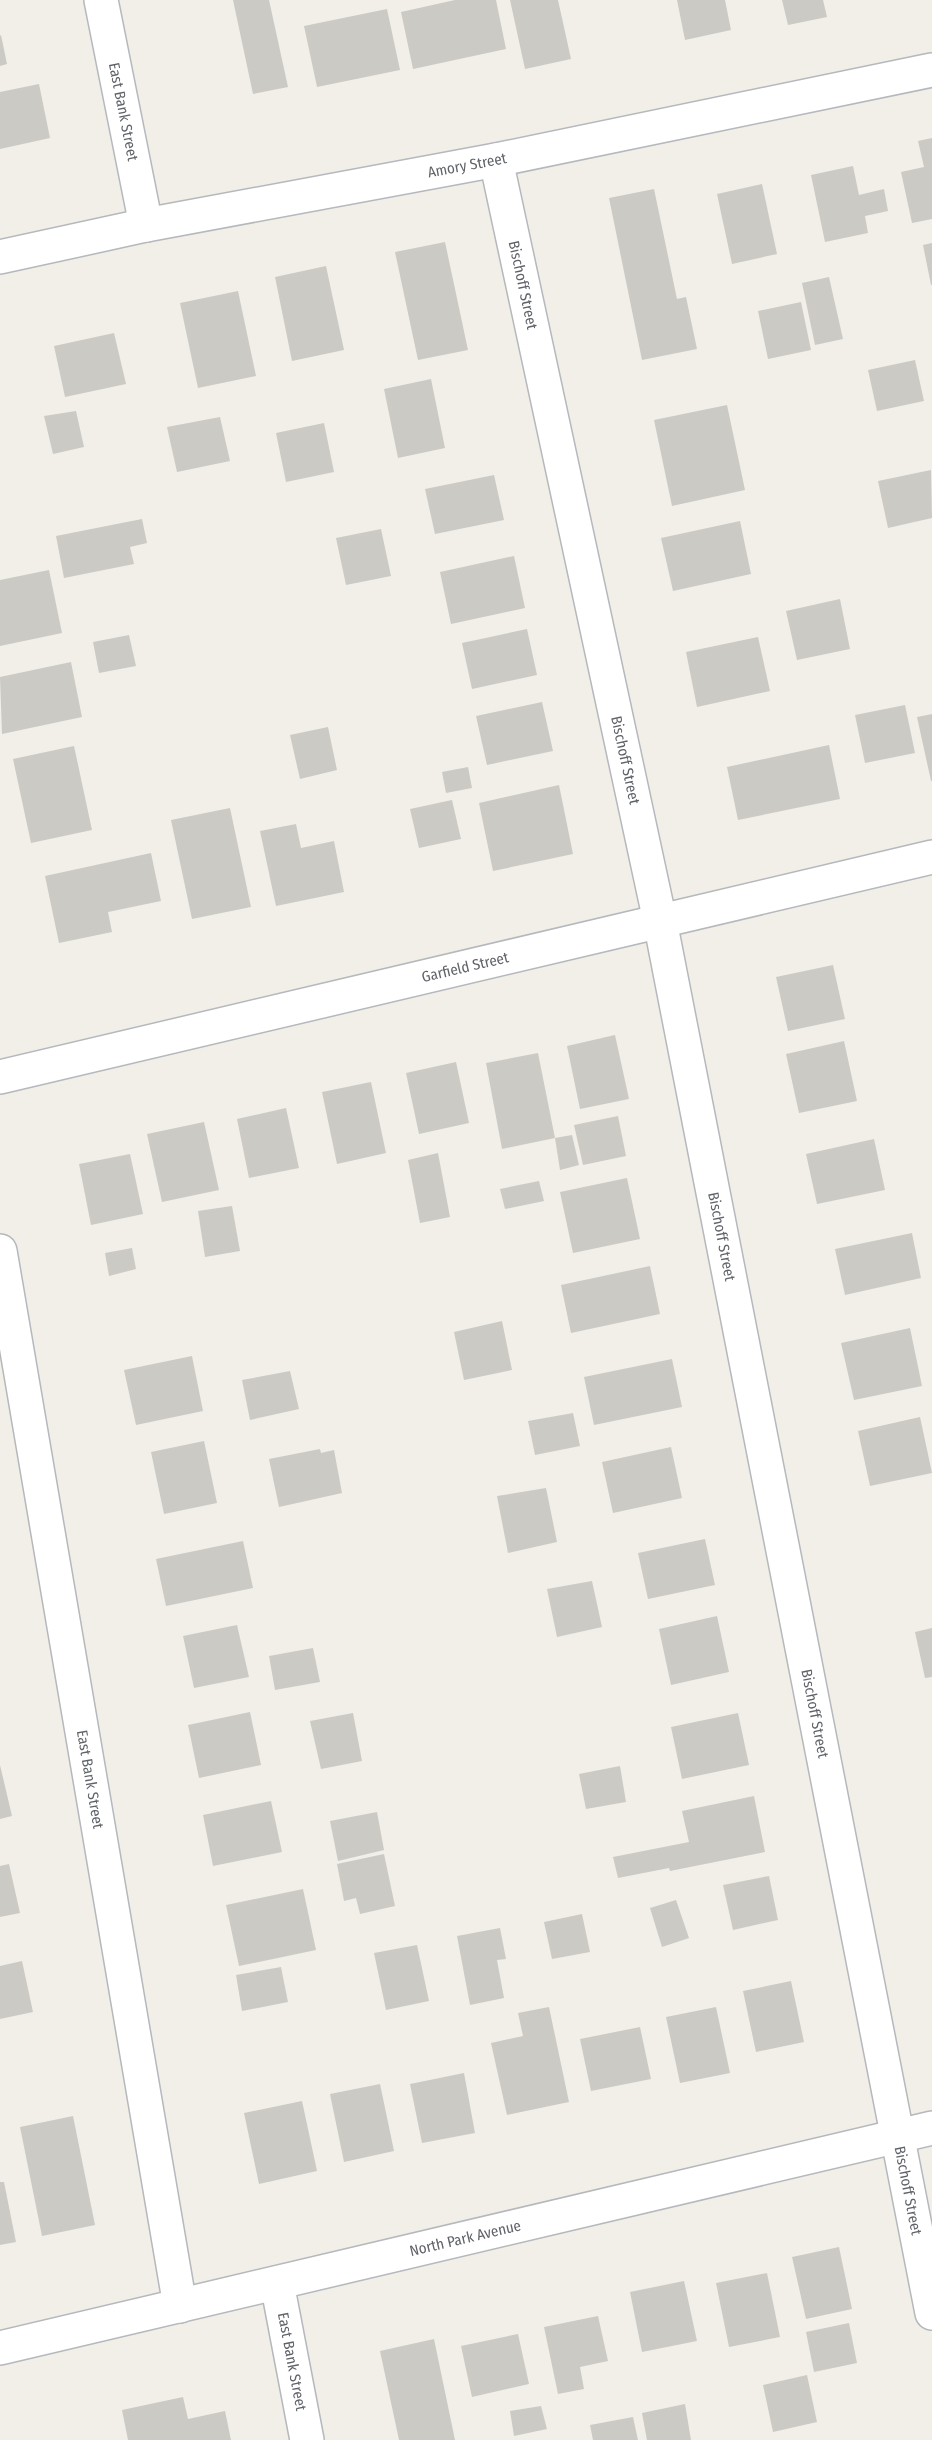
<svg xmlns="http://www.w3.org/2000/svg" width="932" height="2440" font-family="'Fira Sans Condensed',sans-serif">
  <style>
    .building { fill: #cccac5 }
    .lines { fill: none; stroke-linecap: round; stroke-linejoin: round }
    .street-casing { stroke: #b5b8bc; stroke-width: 36 }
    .street { stroke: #fff; stroke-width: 33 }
    .labels { text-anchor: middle; stroke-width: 5; stroke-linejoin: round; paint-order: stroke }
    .street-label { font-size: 15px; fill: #5f6368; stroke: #fff }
  </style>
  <rect width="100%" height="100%" fill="#f1efe8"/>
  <path class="building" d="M233 0H269L288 87 253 94Z
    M455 0H496L506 49 413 69 401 12Z
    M510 0H558L571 59 525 69Z
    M677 0H725L731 30 685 40Z
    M782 0H823L827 17 788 25Z
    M387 9 400 70 317 87 304 26Z
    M1 35 7 64 0 66V36Z
    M39 84 50 138 0 149V92Z
    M932 138V219L912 223 901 172 924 167 918 141Z
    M853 166 859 195 884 189 888 211 865 216 868 233 825 242 811 175Z
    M762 184 777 254 732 264 717 194Z
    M654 189 677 299 686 297 697 349 642 360 609 198Z
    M445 242 468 350 418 360 395 252Z
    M932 243V285H931L923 245Z
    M326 266 344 350 292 361 275 277Z
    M829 277 843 339 815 345 802 283Z
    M238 291 256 376 198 388 180 303Z
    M801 302 811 350 768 359 758 311Z
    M114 333 126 384 65 397 54 346Z
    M915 360 924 401 877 411 868 370Z
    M431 379 445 448 398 458 384 389Z
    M727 405 745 490 672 506 654 420Z
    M76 411 84 447 53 454 44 416Z
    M220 417 230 461 177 472 167 427Z
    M324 423 334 472 286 482 276 433Z
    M931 470 932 518 888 528 878 481Z
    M494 475 504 520 435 534 425 489Z
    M142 519 147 543 130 547 134 564 64 578 56 536Z
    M740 521 751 574 673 591 661 538Z
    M381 529 391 576 346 585 336 538Z
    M514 556 525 608 451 624 440 572Z
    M49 570 62 633 0 646V580Z
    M840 599 850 649 797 660 786 611Z
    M527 629 537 675 472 689 462 643Z
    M129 635 136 666 99 673 93 642Z
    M758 637 770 691 697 707 686 652Z
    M71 662 82 717 2 734 0 677Z
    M542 702 553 751 487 765 476 716Z
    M905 705 915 753 865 763 855 715Z
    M932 714V781H931L917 717Z
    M328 727 337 770 300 779 290 735Z
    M829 745 840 799 738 820 727 767Z
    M74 746 92 830 31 843 13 759Z
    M468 767 472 788 446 793 442 772Z
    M559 785 573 854 493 871 479 803Z
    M452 800 461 839 419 848 410 809Z
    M230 808 251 907 192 919 171 820Z
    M296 824 301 848 334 841 344 892 276 906 260 831Z
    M151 853 161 901 108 912 112 932 59 943 45 876Z
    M833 965 845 1019 788 1031 776 977Z
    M615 1035 629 1099 580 1109 567 1046Z
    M844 1041 857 1101 799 1113 786 1054Z
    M538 1053 555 1138 502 1149 486 1063Z
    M456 1062 469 1123 419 1134 406 1073Z
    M371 1082 386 1153 337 1164 322 1092Z
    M286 1108 299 1168 249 1178 237 1119Z
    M618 1116 626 1156 583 1165 574 1125Z
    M204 1122 219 1190 162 1202 147 1134Z
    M572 1135 579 1165 560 1170 555 1138Z
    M874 1139 885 1190 817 1204 806 1154Z
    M438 1153 450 1217 420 1223 408 1160Z
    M130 1154 143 1214 91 1225 79 1164Z
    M627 1178 640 1239 573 1253 560 1192Z
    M539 1181 544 1201 505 1209 500 1189Z
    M232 1206 240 1251 205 1257 198 1211Z
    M912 1233 921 1278 845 1295 835 1249Z
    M132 1248 136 1269 109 1276 105 1253Z
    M650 1266 660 1314 571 1333 561 1285Z
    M502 1321 512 1370 464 1380 454 1332Z
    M910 1328 922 1386 854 1400 841 1343Z
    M192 1356 203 1411 136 1425 124 1370Z
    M672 1359 682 1407 594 1425 584 1377Z
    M290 1371 299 1409 250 1420 242 1380Z
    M573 1413 580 1446 535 1455 528 1421Z
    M920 1417 932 1473 870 1486 858 1431Z
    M204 1441 217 1503 164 1514 151 1452Z
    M671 1447 682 1498 613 1513 602 1462Z
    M320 1449 321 1453 334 1450 342 1493 279 1507 269 1459Z
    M546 1488 557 1542 508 1553 497 1496Z
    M705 1539 715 1585 648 1599 638 1553Z
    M243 1541 253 1588 166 1606 156 1559Z
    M592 1581 602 1627 557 1637 547 1589Z
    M717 1616 729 1672 671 1685 659 1629Z
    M237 1625 249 1677 194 1688 183 1636Z
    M932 1628V1677L925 1678 915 1632Z
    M313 1648 320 1682 275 1690 269 1656Z
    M250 1712 261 1765 199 1778 188 1725Z
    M353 1713 362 1761 321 1769 310 1721Z
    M738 1713 749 1765 682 1779 671 1727Z
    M0 1765 12 1816 0 1819Z
    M620 1766 626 1802 586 1809 579 1774Z
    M754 1796 765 1852 670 1871 669 1868 618 1878 613 1857 689 1842 682 1811Z
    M271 1801 282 1852 213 1866 203 1815Z
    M377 1812 384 1850 338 1861 330 1821Z
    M384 1854 395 1906 360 1914 356 1898 344 1901 337 1864Z
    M9 1864 20 1913 0 1917V1866Z
    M769 1876 778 1920 733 1930 723 1885Z
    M303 1889 316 1950 239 1966 226 1905Z
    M676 1900 689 1938 662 1947 650 1908Z
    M582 1914 590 1952 552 1959 544 1922Z
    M500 1928 506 1959 497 1960 504 1998 470 2005 457 1936Z
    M417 1945 429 2001 386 2010 374 1953Z
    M22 1961 33 2012 0 2019V1966Z
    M281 1967 288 2002 242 2011 236 1975Z
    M791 1981 804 2042 756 2052 743 1991Z
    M549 2007 569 2102 507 2115 491 2043 523 2036 518 2013Z
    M716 2007 730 2073 680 2083 666 2017Z
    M640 2027 651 2079 591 2091 580 2039Z
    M464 2073 475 2133 422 2143 410 2084Z
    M380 2084 394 2151 344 2162 330 2094Z
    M302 2101 317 2171 259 2184 244 2113Z
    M73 2116 95 2225 42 2236 20 2127Z
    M0 2182H4L16 2242 0 2245Z
    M839 2247 852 2309 806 2319 792 2257Z
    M767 2273 780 2337 729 2347 716 2283Z
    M684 2281 697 2341 642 2352 630 2292Z
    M598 2316 608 2361 580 2367 584 2389 558 2394 544 2327Z
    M849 2323 857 2363 814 2372 806 2332Z
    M518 2334 529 2384 472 2397 461 2346Z
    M434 2339 455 2440H399L380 2351Z
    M807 2375 817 2422 773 2432 763 2385Z
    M183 2397 188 2419 225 2411 231 2440H128L122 2410Z
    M685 2404 691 2440H647L642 2413Z
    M541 2406 547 2429 514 2436 510 2411Z
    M633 2417 638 2440H593L590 2425Z"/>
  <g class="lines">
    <defs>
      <g id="street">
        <path id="s1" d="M101 0 146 225"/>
        <path id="s2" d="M496 160 660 921 932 2313"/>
        <path id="s3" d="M0 257 146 225 496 160 932 70"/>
        <path id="s4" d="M0 1077 932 857"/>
        <path id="s5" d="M0 1251 180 2306"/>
        <path id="s6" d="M277 2283 307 2440"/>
        <path id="s7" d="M0 2348 932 2128"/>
      </g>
    </defs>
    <use href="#street" class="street-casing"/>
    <use href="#street" class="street"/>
  </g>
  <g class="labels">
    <g class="street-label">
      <text dy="5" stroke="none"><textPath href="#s1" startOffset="114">East Bank Street</textPath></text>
      <text dy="5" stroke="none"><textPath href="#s3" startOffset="476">Amory Street</textPath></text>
      <text dy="5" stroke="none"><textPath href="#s2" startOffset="128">Bischoff Street</textPath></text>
      <text dy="5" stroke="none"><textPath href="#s2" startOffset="614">Bischoff Street</textPath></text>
      <text dy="5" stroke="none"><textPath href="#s4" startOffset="478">Garfield Street</textPath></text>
      <text dy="5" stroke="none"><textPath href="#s2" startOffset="1100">Bischoff Street</textPath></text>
      <text dy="5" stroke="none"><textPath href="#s2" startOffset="1586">Bischoff Street</textPath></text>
      <text dy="5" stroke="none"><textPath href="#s5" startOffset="536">East Bank Street</textPath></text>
      <text dy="5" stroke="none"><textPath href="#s2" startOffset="2072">Bischoff Street</textPath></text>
      <text dy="5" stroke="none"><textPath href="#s7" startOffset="478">North Park Avenue</textPath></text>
      <text dy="5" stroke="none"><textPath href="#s6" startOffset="80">East Bank Street</textPath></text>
    </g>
  </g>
</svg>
